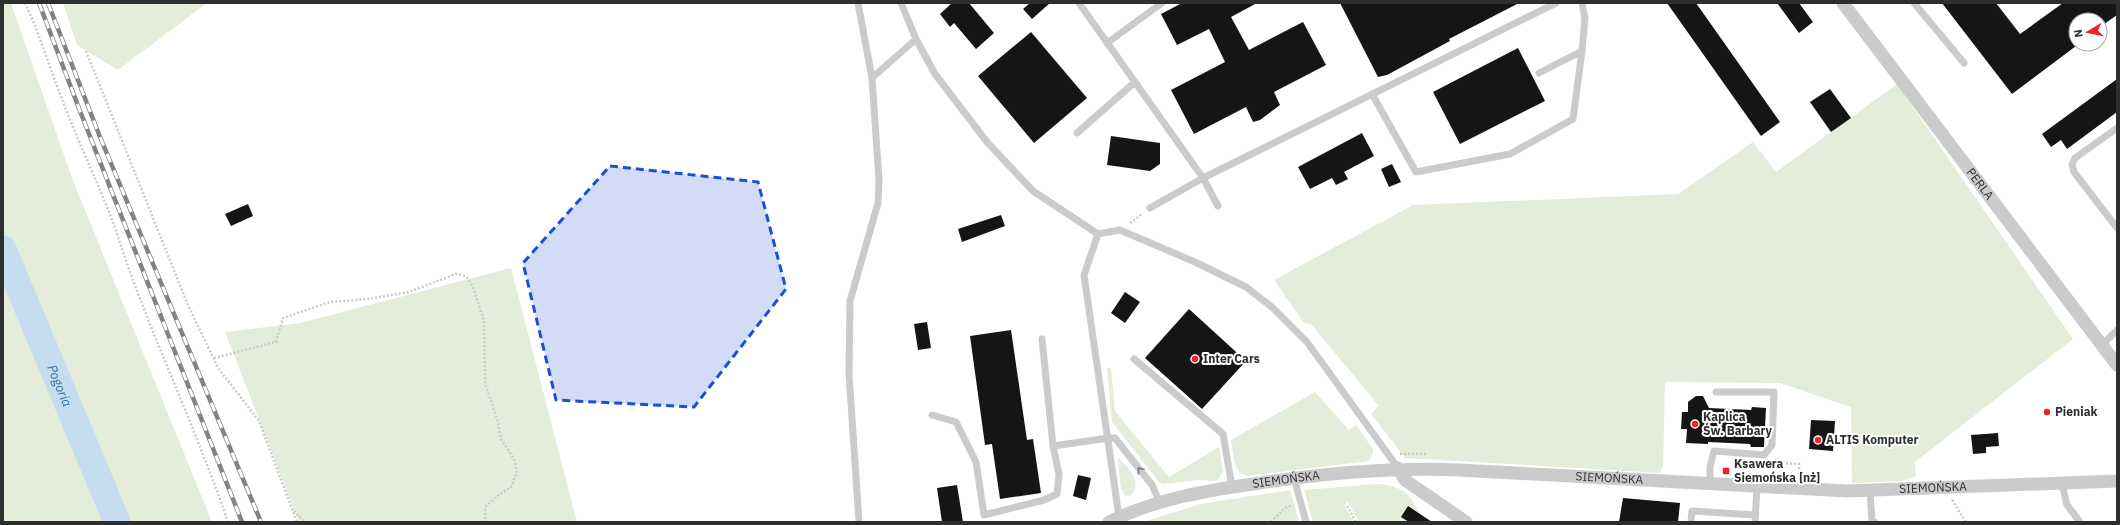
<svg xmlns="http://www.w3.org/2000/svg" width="2120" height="525" font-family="'IBM Plex Sans',sans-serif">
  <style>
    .green { fill: #e4edda }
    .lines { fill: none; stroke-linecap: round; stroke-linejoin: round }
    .river { stroke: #c5ddef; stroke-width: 27 }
    .building { fill: #151515 }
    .path { stroke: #cbcbcb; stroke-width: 2.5; stroke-dasharray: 2 2; stroke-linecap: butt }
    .lane { stroke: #cbcbcb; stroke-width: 7 }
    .street { stroke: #cbcbcb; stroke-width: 13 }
    .rail-casing { stroke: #838383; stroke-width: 4.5 }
    .rail { stroke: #fff; stroke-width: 3; stroke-dasharray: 9; stroke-linecap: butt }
    .oneway { stroke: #757575 }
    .marked { fill: #1d4ed8; fill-opacity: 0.2; stroke: #1d4ed8; stroke-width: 3; stroke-dasharray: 8 5; stroke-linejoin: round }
    .poi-dot { fill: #f52028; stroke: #fff; stroke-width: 1.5 }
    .labels { text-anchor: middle; stroke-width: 4; stroke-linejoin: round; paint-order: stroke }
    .street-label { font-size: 12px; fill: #2e2e2e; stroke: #fff }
    .poi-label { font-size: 12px; font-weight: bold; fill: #2e2e2e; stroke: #fff; text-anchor: start }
    .water-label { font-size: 13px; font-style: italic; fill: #346e98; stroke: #fff }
  </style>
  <rect width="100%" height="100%" fill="#fff"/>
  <path class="green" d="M3 3H11L72 178 212 522H3Z
    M63 3H207L118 70 77 45Z
    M1897 84 2073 339 1915 462 1916 476 1902 481 1852 483 1851 407 1780 383 1665 382 1663 467 1660 473 1405 458 1371 414 1379 406 1311 324 1304 323 1274 280 1413 205 1678 194 1753 142 1776 172Z
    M511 268 577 522H299L225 332 300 323Z
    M1107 368H1111L1115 411 1169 477 1219 447 1223 471 1219 479 1216 481 1199 480 1162 484 1159 482 1112 422Z
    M1315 392 1349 430 1356 425 1373 449V453L1369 461 1248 476 1240 473 1235 464 1231 440Z
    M1119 458C1128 468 1145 485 1129 496L1125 495 1121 489 1118 460Z
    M1376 484C1406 485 1412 497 1424 522H1359L1347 501 1345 507 1354 522H1313L1304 490Z
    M1290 490 1299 522H1143L1201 504Z"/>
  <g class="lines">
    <path class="river" id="s1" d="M3 249 117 522"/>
  </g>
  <path class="building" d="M952 3H969L994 33 976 49 954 23 950 27 940 14Z
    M1030 3H1050L1032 19 1023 9Z
    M1182 3H1257L1231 17 1249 50 1303 22 1326 65 1274 92 1280 105 1260 120 1253 122 1246 107 1194 134 1171 90 1225 62 1209 29 1177 45 1161 14Z
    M1340 3H1519L1449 39 1450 41 1387 75 1378 77Z
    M1667 3H1696L1780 122 1761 136Z
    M1777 3H1799L1813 22 1799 33Z
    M1942 3H1996L2020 34 2063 3H2117V15L2100 27V20H2076V46L2012 94Z
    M1031 32 1087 98 1034 143 978 76Z
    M1518 48 1545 101 1460 144 1433 92Z
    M2117 79V112L2067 149 2061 140 2051 147 2042 134Z
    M1830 89 1851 118 1831 132 1810 102Z
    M1362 133 1374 156 1344 172 1348 179 1336 185 1332 178 1310 189 1298 167Z
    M1111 136 1160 143V164L1150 171 1107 165Z
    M1392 164 1401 182 1389 187 1381 169Z
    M248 204 253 216 231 226 225 214Z
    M1001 215 1005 226 962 242 958 229Z
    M1125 292 1140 302 1125 323 1111 313Z
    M1189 309 1246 361 1202 409 1145 358Z
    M927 322 931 348 918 350 914 324Z
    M1011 330 1027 440 1033 439 1041 493 1000 499 992 444 985 445 970 336Z
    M1696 396H1703L1709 408 1751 410 1752 407 1766 408 1764 447H1751L1750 444 1708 442V444L1686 443 1687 429H1681L1682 412H1688V402Z
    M1811 420 1835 421 1833 451 1809 449Z
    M1998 433 1999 446 1986 447V453L1973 454 1971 435Z
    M1078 475 1091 478 1086 500 1073 496Z
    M957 485 963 522H942L937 488Z
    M1623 498 1680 503 1678 522H1619Z
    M1408 506 1432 522H1409L1401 517Z"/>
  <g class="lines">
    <path class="path" d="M25 3C40 34 49 67 62 99 75 134 91 168 105 202 116 228 123 254 133 280 163 361 200 440 228 522
      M86 51 188 305 218 368 259 421 297 522
      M1130 223 1142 214
      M214 358 276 342 283 318 330 302 368 299 409 292 456 274 466 276 473 287 484 321 485 383 498 422 501 439 514 459 517 473 511 487 496 497 485 507V522
      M1400 454H1426
      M1775 459 1783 463 1799 464V475
      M1952 500 1966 522
      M1347 506 1356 522
      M294 511 305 522
      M1271 522 1285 508 1292 505"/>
    <path class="lane" d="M858 3 872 78
      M901 3 916 39 935 74 987 142 1033 191 1098 234 1120 230 1195 262 1246 287 1273 308 1307 342 1398 468
      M1079 3 1203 178 1218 206
      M1914 3 1964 63
      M1107 43 1162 3
      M1539 73 1582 51 1585 18 1582 3
      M1372 94 1416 172 1510 154 1573 119 1582 51
      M2117 128 2075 158 2072 164 2074 172 2117 228
      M1077 133 1135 82
      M1150 208 1203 178 1556 3
      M1098 234 1084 275 1119 517
      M1042 339 1053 446
      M2102 345 2117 330
      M1134 359 1223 434 1232 487
      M932 415 956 422 976 462 984 515 1044 500 1057 494 1059 474 1053 446 1108 438H1115L1152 485 1160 503
      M1294 478 1306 522
      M1710 484V467L1714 451 1764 455 1772 445 1774 392H1716
      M2062 484 2067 505 2080 522
      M1870 491 1872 521 1875 522
      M859 522 849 374 850 301 878 203 879 180 872 78 916 39
      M1691 522 1692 511 1755 515
      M1755 522 1757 487"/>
    <g class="street">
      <path id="s2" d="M1843 3 2117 365"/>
      <path d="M1398 468 1405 480 1466 522"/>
      <path id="s3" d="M1109 522C1155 499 1209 490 1260 483 1327 473 1392 467 1459 470L1847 491 2117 481"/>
    </g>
    <defs>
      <path id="rail" d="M39 3 80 111 242 522
        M48 3 100 137 261 522"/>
    </defs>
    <use href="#rail" class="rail-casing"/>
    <use href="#rail" class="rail"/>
  </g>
  <defs><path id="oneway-chevron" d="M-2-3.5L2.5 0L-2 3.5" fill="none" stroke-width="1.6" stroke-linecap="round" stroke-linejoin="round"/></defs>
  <use class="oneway" href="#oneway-chevron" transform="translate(1140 470) rotate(-128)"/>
  <path class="marked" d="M610 166 758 182 786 289 694 407 556 400 523 263Z"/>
  <g class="poi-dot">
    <circle cx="1195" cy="359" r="4"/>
    <circle cx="2047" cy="412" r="4"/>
    <circle cx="1695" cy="424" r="4"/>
    <circle cx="1818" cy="440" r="4"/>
    <rect x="1722" y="467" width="8" height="8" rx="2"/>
  </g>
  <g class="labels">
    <g class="street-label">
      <text dy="4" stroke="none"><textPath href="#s2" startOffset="227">PERLA</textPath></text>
      <text dy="4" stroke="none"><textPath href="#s3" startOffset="507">SIEMOŃSKA</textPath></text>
      <text dy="4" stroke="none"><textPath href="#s3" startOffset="183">SIEMOŃSKA</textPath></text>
      <text dy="4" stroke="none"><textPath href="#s3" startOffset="831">SIEMOŃSKA</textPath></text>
    </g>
    <g class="poi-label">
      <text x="1203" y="363">Inter Cars</text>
      <text x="2055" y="416">Pieniak</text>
      <text x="1703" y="421">Kaplica<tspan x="1703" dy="14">Św. Barbary</tspan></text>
      <text x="1826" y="444">ALTIS Komputer</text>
      <text x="1734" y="468">Ksawera<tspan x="1734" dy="14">Siemońska [nż]</tspan></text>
    </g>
    <g class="water-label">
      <text dy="5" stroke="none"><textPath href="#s1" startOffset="148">Pogoria</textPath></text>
    </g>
  </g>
  <rect width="2120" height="525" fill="none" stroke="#2e2e2e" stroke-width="8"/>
  <g transform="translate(2088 32) rotate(261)"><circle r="19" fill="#ffffff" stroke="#ababab"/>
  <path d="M0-3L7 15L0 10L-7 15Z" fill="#f52028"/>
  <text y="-6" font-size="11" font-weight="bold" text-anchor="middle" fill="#2e2e2e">N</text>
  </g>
</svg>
